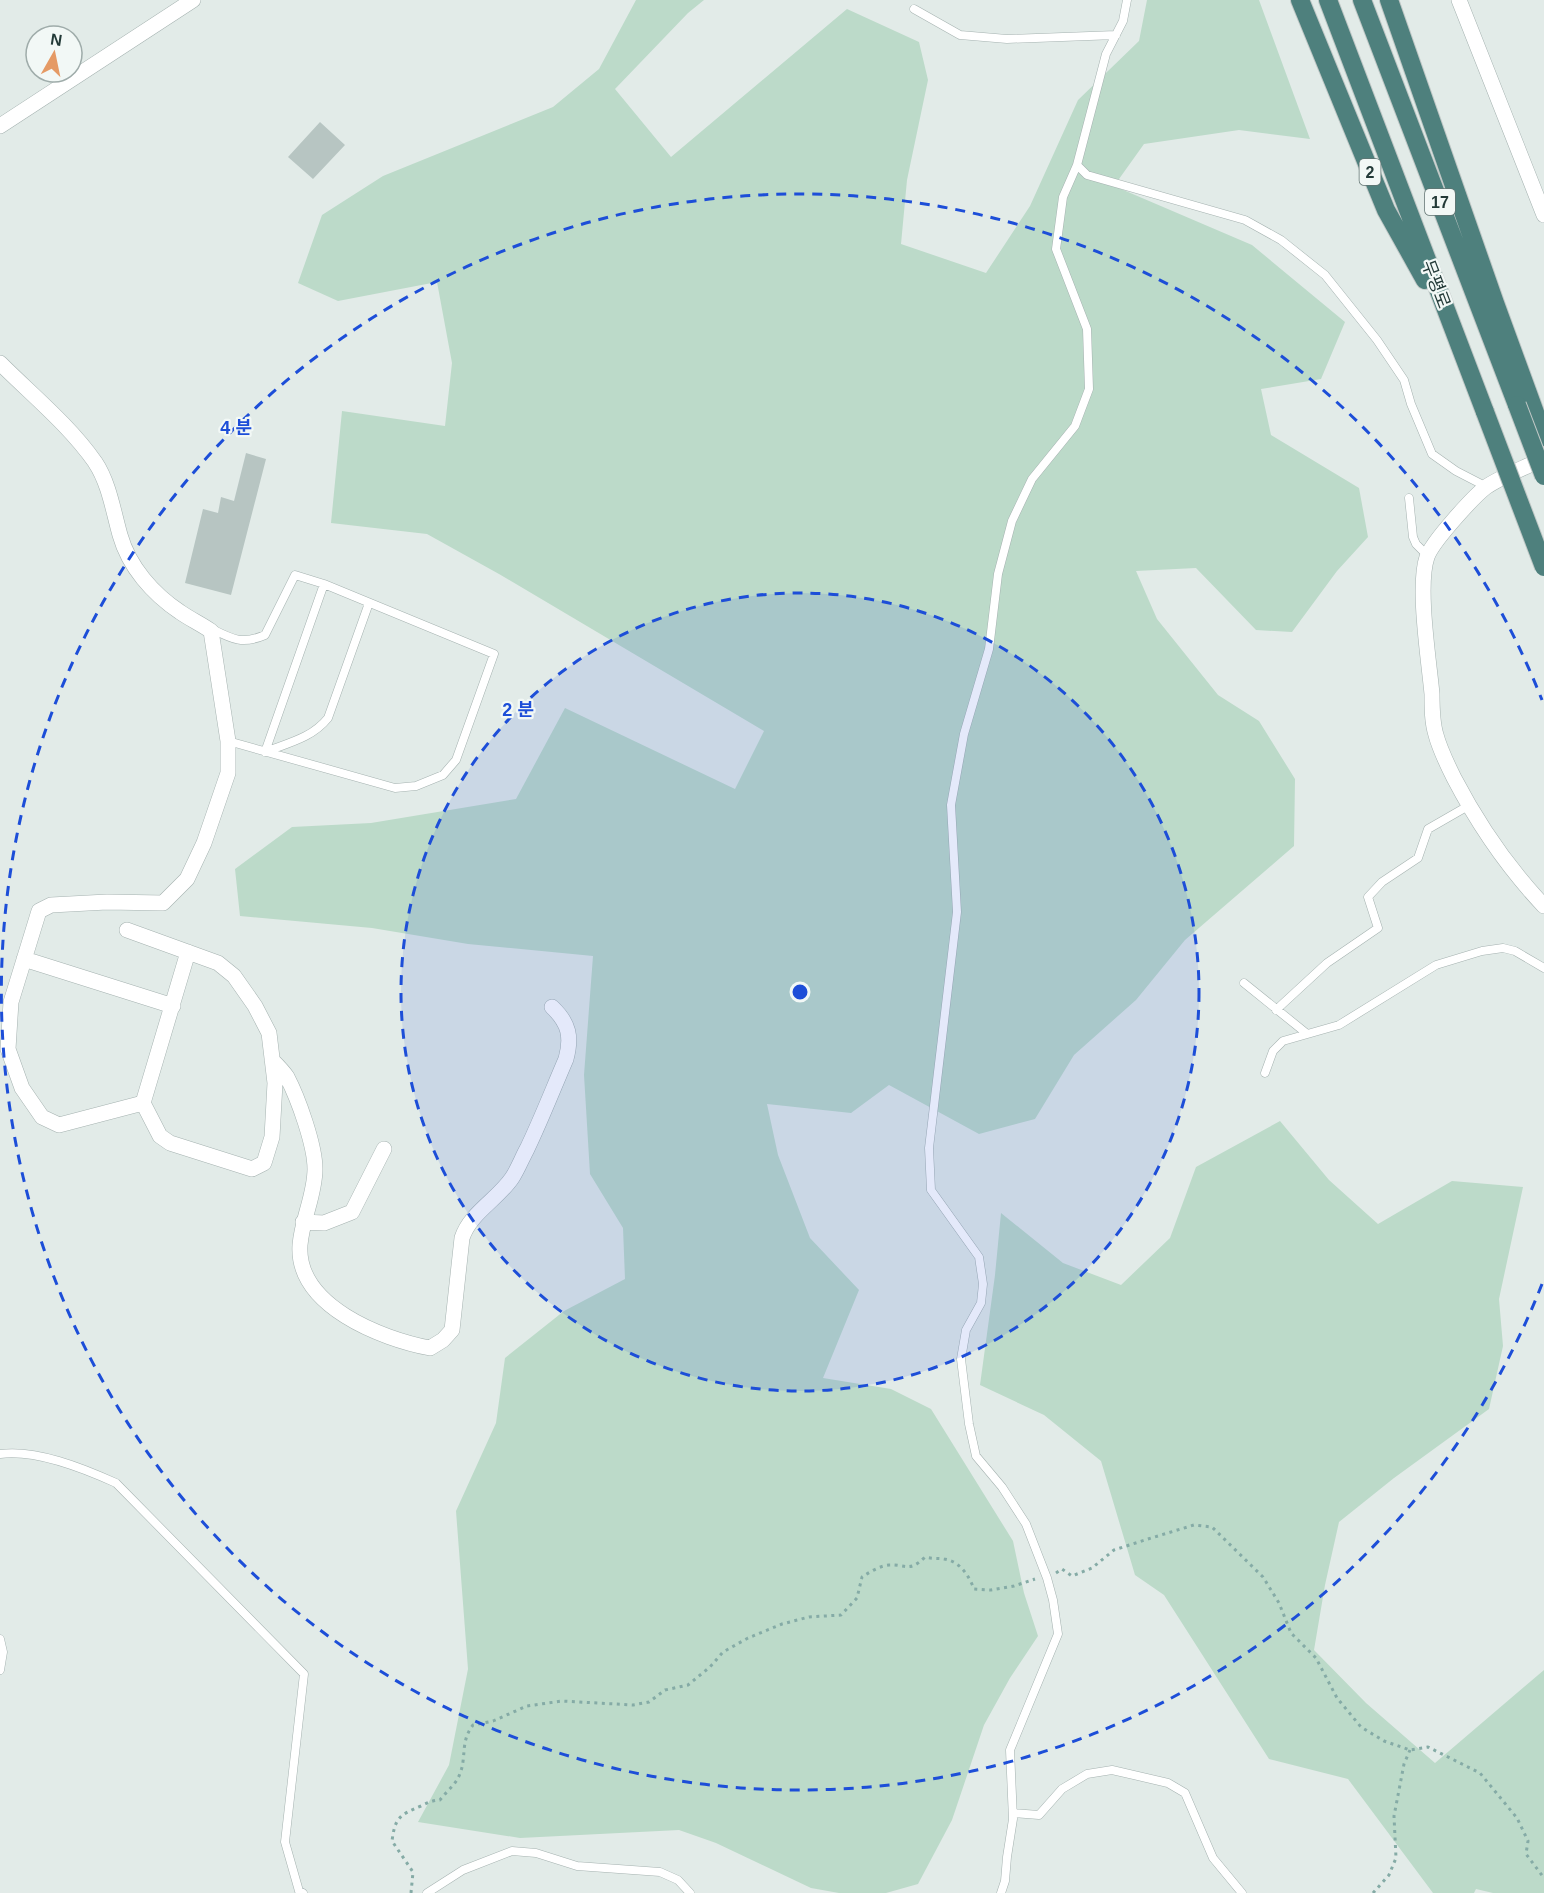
<svg xmlns="http://www.w3.org/2000/svg" width="1544" height="1893" font-family="Helvetica,'Noto Sans KR',sans-serif">
  <style>
    .green { fill: #bcdac9 }
    .building { fill: #b7c5c2 }
    .lines { fill: none; stroke-linecap: round; stroke-linejoin: round }
    .service-casing { stroke: #a5b2b0; stroke-width: 9 }
    .minor-casing { stroke: #a5b2b0; stroke-width: 16 }
    .trunk-casing { stroke: #c1c8c7; stroke-width: 20 }
    .path { stroke: #85aba6; stroke-width: 3; stroke-dasharray: 3 4.5; stroke-linecap: butt }
    .service { stroke: #fff; stroke-width: 8 }
    .minor { stroke: #fff; stroke-width: 15 }
    .trunk { stroke: #4e807d; stroke-width: 18 }
    .trunk-bridge-casing { stroke: #c1c8c7; stroke-width: 20; stroke-linecap: butt }
    .trunk-bridge { stroke: #4e807d; stroke-width: 18 }
    .ring { fill: none; stroke: #1d4ed8; stroke-width: 3; stroke-dasharray: 10 8 }
    .labels { text-anchor: middle; stroke-width: 4.5; stroke-linejoin: round; paint-order: stroke }
    .shield { fill: #f2f8f6; stroke: #617371; stroke-width: 1.5 }
    .shield-label { font-size: 16px; font-weight: bold; fill: #233a38 }
    .street-label { font-size: 18px; fill: #233a38; stroke: #f2f8f6 }
    .centre { fill: #1d4ed8; stroke: #f2f8f6; stroke-width: 3 }
    .ring-label { font-size: 18px; text-anchor: middle; font-weight: bold; fill: #1d4ed8; stroke: #f2f8f6; stroke-width: 4.5; stroke-linejoin: round; paint-order: stroke }
  </style>
  <rect width="100%" height="100%" fill="#e2ebe8"/>
  <path class="green" d="M636 0H704L688 13 615 89 671 157 847 9 919 42 928 80 907 180 901 244 986 273 1030 206 1078 100 1139 41 1147 0H1259L1310 139 1239 130 1144 144 1114 186 1252 245 1345 322 1321 379 1261 389 1271 435 1359 488 1368 537 1337 571 1292 632 1256 630 1196 568 1136 571 1157 619 1218 695 1259 721 1295 779 1294 846 1185 940 1136 1000 1074 1055 1035 1119 979 1134 889 1085 851 1113 767 1104 778 1155 810 1238 859 1290 823 1378 891 1389 931 1409 1013 1541 1024 1593 1038 1636 1010 1678 984 1725 952 1820 918 1884 886 1893H839L811 1888 716 1843 679 1830 520 1838 418 1822 449 1765 468 1669 456 1511 496 1423 505 1358 564 1311 625 1279 623 1228 590 1174 584 1075 593 956 468 944 372 928 240 916 235 869 292 827 371 823 516 799 565 708 735 789 764 731 499 574 427 534 331 523 342 411 445 426 452 363 437 282 338 301 298 283 322 215 383 176 553 107 599 69Z
    M1280 1121 1329 1180 1378 1224 1452 1181 1523 1187 1499 1299 1503 1346 1489 1409 1394 1478 1339 1522 1325 1585 1314 1650 1366 1703 1435 1763 1544 1670V1893H1493L1476 1889 1474 1893H1433L1348 1779 1269 1759 1164 1595 1135 1575 1101 1461 1044 1415 980 1385 995 1275 1001 1213 1063 1263 1121 1285 1170 1238 1196 1167Z"/>
  <path class="building" d="M320 122 345 145 313 179 288 157Z
    M246 453 266 459 231 595 185 583 203 509 218 513 221 497 234 501Z"/>
  <g class="lines">
    <defs>
      <path id="service" d="M1127 0 1123 21 1106 54 1077 165 1087 175 1245 220 1281 240 1325 275 1377 340 1404 380 1411 404 1432 454 1456 471 1487 487
        M914 9 960 35 1007 39 1116 35
        M1409 498 1413 537 1416 544 1427 555
        M210 628C232 639 242 645 265 635L295 575 324 584 494 654 456 760 443 775 416 786 395 788 228 741
        M265 752C288 743 312 738 328 718L369 603
        M265 752 324 584
        M1244 983 1306 1033
        M1276 1010 1327 963 1378 928 1368 897 1382 882 1418 858 1428 829 1468 806
        M1265 1073 1273 1051 1283 1041 1339 1025 1436 965 1482 951 1503 948 1515 951 1544 968
        M0 1454C36 1449 83 1468 116 1483L304 1674 285 1842 299 1891 303 1893
        M0 1639 3 1652 0 1670
        M1014 1813 1039 1815 1062 1789 1087 1774 1112 1770 1168 1783 1185 1793 1213 1858 1242 1893
        M427 1893 463 1870 512 1851 536 1853 577 1866 660 1872 678 1880 690 1893
        M1001 1893 1005 1881 1007 1857 1013 1819 1010 1750 1058 1634 1053 1600 1047 1578 1026 1524 1002 1487 976 1456 969 1424 961 1359 966 1330 981 1303 983 1284 979 1257 931 1190 929 1148 957 912 951 805 964 734 989 649 998 574 1012 521 1032 479 1075 426 1089 389 1087 329 1056 249 1063 197 1077 165"/>
      <path id="minor" d="M1459 0 1544 215
        M0 126 193 0
        M0 363C32 395 69 425 95 462 109 483 113 510 120 535 129 567 153 594 180 612 190 619 201 624 211 631L228 741V773L204 843 187 879 163 903 107 902 51 905 39 911 11 1002 8 1049 22 1088 42 1117 59 1125 143 1103 160 1136 170 1143 252 1169 264 1163 272 1137 275 1083 269 1033 255 1006 234 976 218 963 127 930
        M1544 458C1527 467 1502 476 1486 487 1473 497 1432 542 1427 557 1417 586 1429 661 1432 694 1432 708 1432 722 1436 735 1440 750 1447 764 1454 778 1478 824 1508 868 1544 906
        M24 959 173 1006
        M272 1060C277 1065 283 1071 287 1077 298 1098 315 1145 315 1169 315 1195 302 1219 300 1245 296 1306 382 1339 430 1348L443 1340 452 1330 462 1238C470 1213 497 1200 512 1178 518 1169 522 1158 527 1149 541 1120 553 1089 566 1059 572 1037 569 1023 552 1007
        M143 1103 188 952
        M303 1222 324 1223 352 1212 384 1149"/>
      <path id="trunk" d="M1300 0 1386 210 1425 280
        M1328 0 1485 412
        M1362 0 1517 405
        M1389 0 1495 303 1544 437"/>
    </defs>
    <use href="#service" class="service-casing"/>
    <use href="#minor" class="minor-casing"/>
    <use href="#trunk" class="trunk-casing"/>
    <path class="path" d="M1056 1573 1062 1569 1072 1576 1092 1568 1114 1550 1148 1539 1194 1525 1212 1527 1263 1577 1279 1603 1291 1633 1316 1658 1337 1698 1361 1727 1384 1741 1410 1750 1428 1747 1480 1773 1517 1818 1528 1841 1526 1854 1544 1878
      M411 1893 413 1872 392 1841C395 1818 399 1815 421 1806 427 1803 433 1800 440 1800 445 1793 454 1786 458 1778 468 1759 459 1743 473 1725L493 1721 527 1706 562 1701 633 1705 649 1702 665 1690 688 1685 710 1667 723 1652 748 1638 782 1624 809 1617 841 1615 857 1598 862 1577C870 1572 879 1566 889 1565 906 1564 909 1573 925 1557 932 1559 938 1558 944 1559 960 1561 969 1576 974 1589L991 1590 1014 1586 1035 1579
      M1373 1893 1389 1875 1396 1858 1394 1816 1404 1764 1410 1750"/>
    <use href="#service" class="service"/>
    <use href="#minor" class="minor"/>
    <use href="#trunk" class="trunk"/>
    <defs>
      <path id="trunk-bridge" d="M1517 405 1544 476
        M1485 412 1544 567"/>
    </defs>
    <use href="#trunk-bridge" class="trunk-bridge-casing"/>
    <use href="#trunk-bridge" class="trunk-bridge"/>
  </g>
  <circle cx="800" cy="992" r="399" fill="#1d4ed8" fill-opacity=".12"/>
  <g class="ring">
    <circle cx="800" cy="992" r="399"/>
    <path d="M1542 1284A798 798 0 1 1 1542 700"/>
  </g>
  <g class="labels">
    <g class="shield">
      <rect x="1359.5" y="159" width="21" height="26" rx="4.5"/>
      <rect x="1425" y="189" width="30" height="26" rx="4.5"/>
    </g>
    <g class="shield-label">
      <text x="1370" y="178">2</text>
      <text x="1440" y="208">17</text>
    </g>
    <g class="street-label">
      <text transform="translate(1436 284) rotate(69)" y="6">무평로</text>
    </g>
  </g>
  <circle cx="800" cy="992" r="9" class="centre"/>
  <g class="ring-label">
    <text x="236" y="434">4 분</text>
    <text x="518" y="716">2 분</text>
  </g>
  <g transform="translate(54 54) rotate(9)"><circle r="28" fill="#f2f8f6" stroke="#9facaa" stroke-width="1.5"/>
  <path d="M0-4.5L10 22L0 15L-10 22Z" fill="#e59a65"/>
  <text y="-9" font-size="16" font-weight="bold" text-anchor="middle" fill="#233a38">N</text>
  </g>
</svg>
